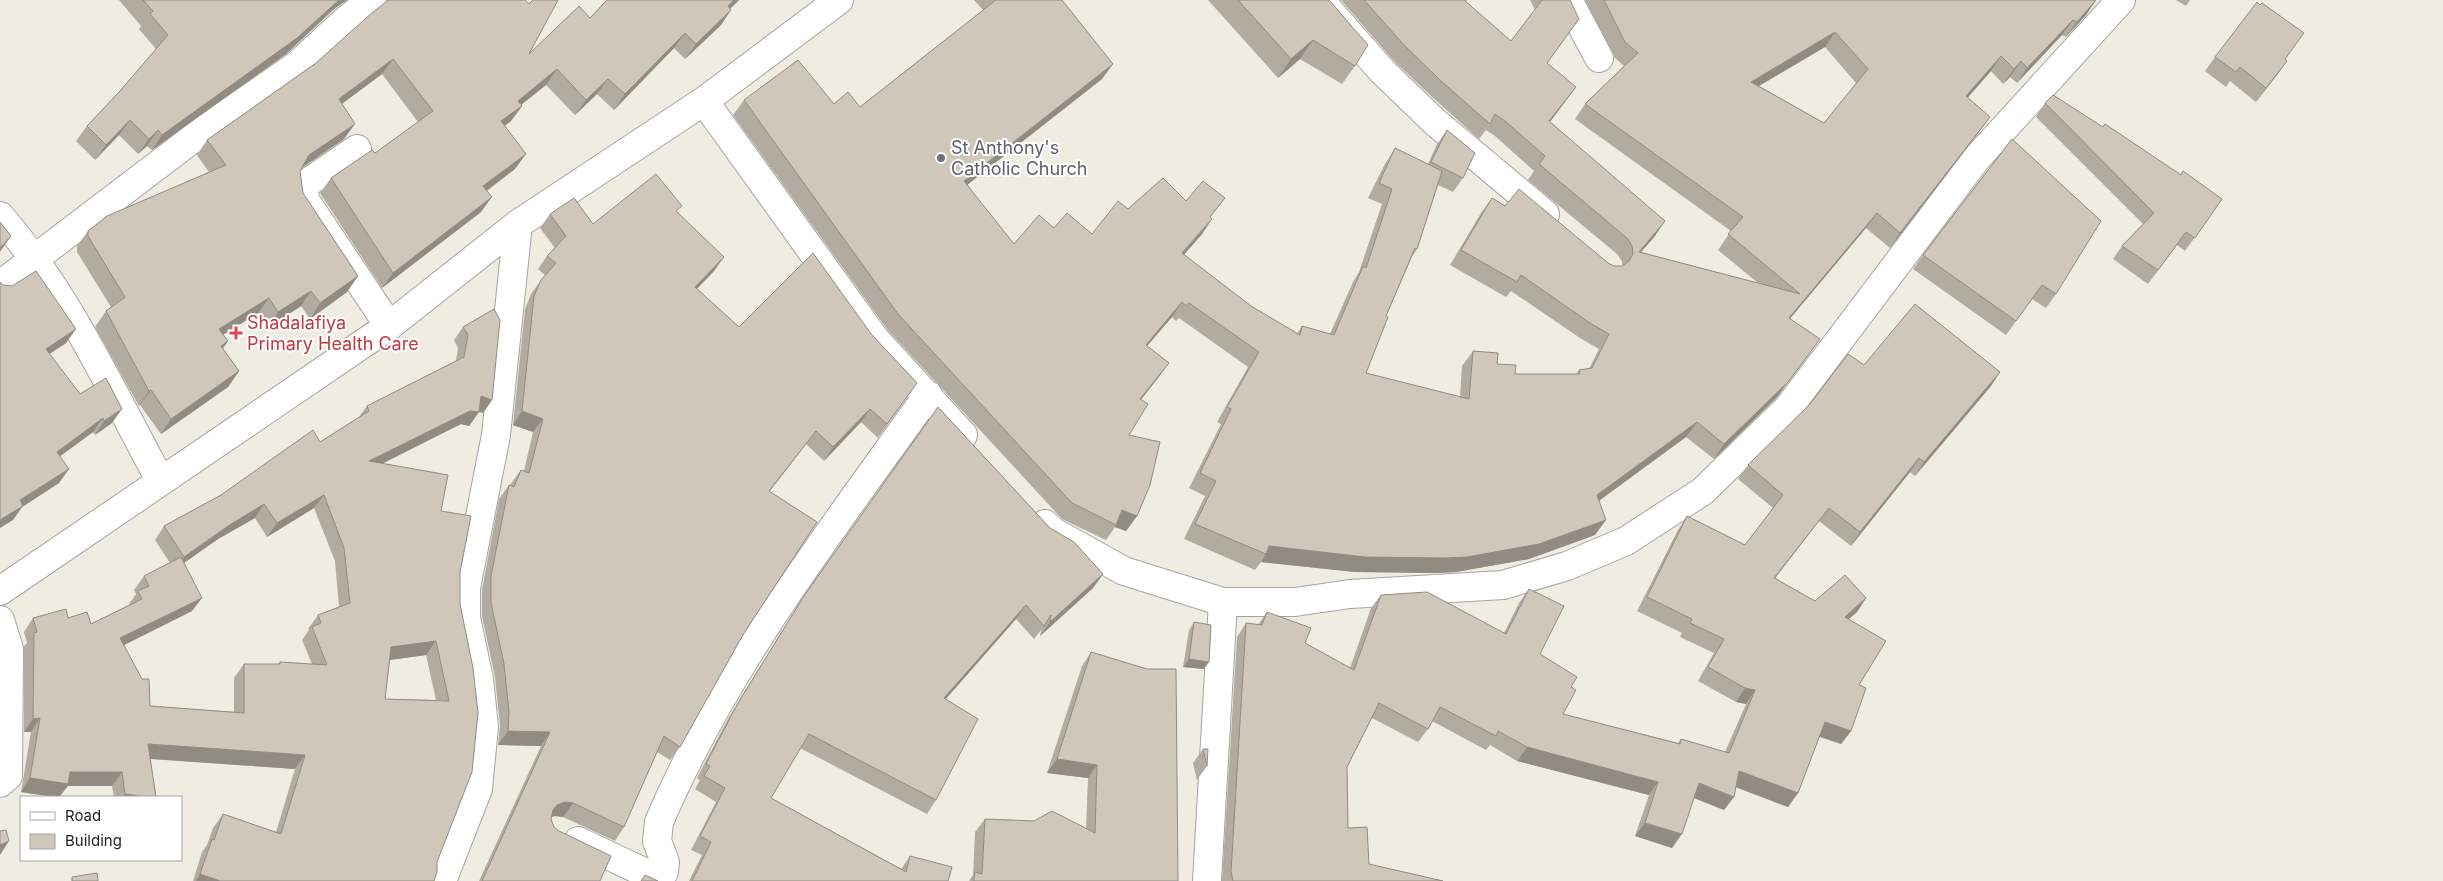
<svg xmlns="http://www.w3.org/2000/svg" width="2443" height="881" font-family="Inter,sans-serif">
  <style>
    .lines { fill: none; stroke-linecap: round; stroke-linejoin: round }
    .minor-casing { stroke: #a4a4a4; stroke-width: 30 }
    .minor { stroke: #fff; stroke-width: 28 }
    .wall { fill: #b2aba0; fill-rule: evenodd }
    .shaded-wall { fill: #918b82 }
    .building { fill: #cfc7ba; stroke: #918b82; fill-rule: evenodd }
    .worship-dot { fill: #6b7280; stroke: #fff; stroke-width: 2 }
    .health-dot { fill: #e0444e; stroke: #fff; stroke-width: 2 }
    .labels { text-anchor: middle; stroke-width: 4; stroke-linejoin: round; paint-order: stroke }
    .worship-label { font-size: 18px; fill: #5b616d; stroke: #fff; text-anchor: start }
    .health-label { font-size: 18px; fill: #be3a42; stroke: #fff; text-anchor: start }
  </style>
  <rect width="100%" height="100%" fill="#efede1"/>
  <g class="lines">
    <defs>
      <path id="minor" d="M1320 0 1382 71 1435 122 1545 214
        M1568 0 1599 58
        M704 101 875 339 963 435
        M357 149 307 183 304 191 305 200 389 326
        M0 216C68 294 111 390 160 480
        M0 285 208 127 296 66 345 21 372 0
        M1045 524 1052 531 1124 571 1223 602H1295L1350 594 1503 585 1567 566 1626 541 1703 491 1789 407 1977 158 2121 0
        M0 591 389 326 518 224 704 101 839 0
        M0 620 9 649 8 776 0 783
        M578 841 652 876 660 877 664 872 665 862 657 841 659 822C725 667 831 531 928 395
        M442 881 478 789 484 727 479 679 466 618V588L496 435 518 224
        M1207 881 1223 602"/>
    </defs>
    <use href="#minor" class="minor-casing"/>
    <use href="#minor" class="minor"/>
  </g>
  <path class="wall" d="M119 0H347L334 9 286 54 152 150 147 146 138 154 119 135 95 160 76 141 87 126 120 91 156 49 139 29 141 26Z
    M387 0H525L529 54 590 18 607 0H739L730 9 721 25 685 59 674 48 614 110 597 94 575 115 546 85 521 105 522 106 511 121 504 126 515 169 487 191 481 212 382 288 320 193 331 178 375 153 418 122 382 74 342 104 344 139 302 168 300 171 303 193 358 276 347 292 310 319 301 306 268 328 258 313 223 335 228 341 223 348 239 371 228 387 161 434 140 405 139 406 95 327 106 311 111 307 77 252V246L88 231 209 172 197 155 207 140 316 63 387 1Z
    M974 0H1062L1102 79 967 185 1014 244 1054 228 1092 234 1128 209 1186 201 1211 218 1202 234 1184 255 1251 306 1297 334 1302 326 1330 334 1353 282 1359 272 1382 204 1368 198 1385 164 1395 148 1428 164 1437 144 1447 130 1463 178 1453 192 1438 185 1417 249 1412 257 1386 316 1366 373 1460 397 1462 366 1473 351 1497 364 1515 374H1576L1579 370 1589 369 1599 349 1580 338 1511 291 1506 297 1450 265 1481 213 1492 198 1608 263 1614 266H1622V261L1617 254 1528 180 1534 171 1495 136 1486 130 1479 139 1431 96 1393 60 1341 0H1467L1465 2 1511 41 1535 10 1530 0H1570L1547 63 1576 87 1550 122 1655 236 1641 252 1758 283 1718 250 1731 231 1575 119 1585 104 1624 66 1614 57 1585 0H2096L2086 15 2066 37 2062 35 2017 83 2010 77 2003 84 1991 71 1968 97 1979 132 1890 248 1866 228 1790 318 1809 354 1777 397 1714 459 1686 437 1599 501 1595 535 1529 559 1456 572 1437 573 1355 572 1261 562 1255 570 1184 539 1205 496 1189 488 1221 424 1217 422 1248 367 1179 318 1176 321 1172 317 1147 346 1169 363 1158 378 1141 400 1129 435 1137 516 1126 531 1115 527 1106 540 1062 519 887 329 733 115 744 100 834 104 860 107 983 10ZM1825 47 1856 83 1824 123 1759 86Z
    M1208 0H1329L1355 66 1342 84 1300 59 1278 78Z
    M2176 0H2190L2186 6Z
    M2215 57 2285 59 2287 61 2256 102 2230 81 2226 87 2205 71Z
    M2045 103 2181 175 2222 199 2185 251 2177 245 2148 284 2113 259 2122 246 2143 224 2036 117Z
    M2012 139 2056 294 2046 308 2032 299 2006 335 1913 269 1923 255Z
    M678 212 714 271 697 289 739 327 872 335 917 383 878 438 861 422 824 461 806 444 770 491 744 633 680 747 670 760 657 752 624 827 615 841 563 817 555 816 551 817V819L554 827 600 881H479L541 746 498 745 500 726 495 677 482 616V590L499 499 509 485H510L521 470 524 471 533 432 513 425 525 309 531 294 541 280 545 275 538 269 547 256 555 248 540 228 550 214 593 224Z
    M0 282 66 343 49 354 80 394 112 423 95 435 93 432 60 456 59 483 22 507 13 520Z
    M494 309 492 400 483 413 479 412 469 426 461 424 382 463 441 511 460 572 437 862 434 881H193L202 852 207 845 213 828 223 814 276 832 295 769 150 759 156 797H114L112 786H68L59 797H54L21 792 31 732H24V646L27 643 24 632 33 618H68L91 624 129 605V604L136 594 134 590 144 576 170 563 155 540 164 526 320 442 358 418 367 406 456 361 458 348 454 340 463 327ZM314 508 335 561 339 607 318 615 308 629 309 630 302 640 312 664 280 662 278 664H244L234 678V712L150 706 124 645 192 611 184 563 218 539 255 518 267 537ZM426 655 436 700 385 699 390 660Z
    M1864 365 1991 386 1915 476 1910 472 1851 546 1819 521 1775 578 1815 601 1866 598 1857 612 1848 619 1859 685 1851 731 1841 744 1819 737 1798 793 1788 807 1736 787 1724 810 1694 798 1672 848 1635 836 1649 795 1517 761 1490 745 1486 750 1432 721 1428 729 1418 742 1372 718 1347 767 1348 828 1369 864 1443 881H1222L1237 637 1246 623 1258 625 1267 612 1305 643 1350 668 1371 608 1381 595 1504 633 1519 603 1529 589 1540 654 1571 687 1563 714 1678 743 1681 739 1725 752 1746 704 1736 702 1698 681 1714 653 1680 637 1682 633 1637 611 1678 530 1687 516 1745 545 1773 508 1738 479 1748 465Z
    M938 407 1050 528 1103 574 1093 588 1040 636 1041 630 1034 639 1016 619 946 699 936 800 927 814 800 748 771 798 901 869 910 856 948 881H689L702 855 691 850 716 802 695 789 700 780 697 778 700 772 729 717 795 610Z
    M1194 622 1204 669 1183 667 1189 630Z
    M1091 652 1178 881H969L973 875 975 832 985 819 1086 828 1088 778 1047 773 1082 666Z
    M1203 749 1207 766 1197 780 1193 763Z"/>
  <path class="shaded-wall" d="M339 0H347L334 9 286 54 152 150 162 135Z
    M734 0H739L717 21 728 6Z
    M2096 0 2086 15 2066 37 2077 22Z
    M731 10 721 25 685 59 696 44Z
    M2073 20 2062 35 2017 83 2027 68Z
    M1835 32 1825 47 1740 97 1751 82Z
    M685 33 674 48 614 110 625 94Z
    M1313 40 1300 59 1278 78 1291 59Z
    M2001 56 1991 71 1956 111 1966 96Z
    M393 59 382 74 328 114 339 99Z
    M2021 61 2010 77 2003 84 2014 69Z
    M2287 61 2277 75 2256 102 2266 88Z
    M1113 64 1102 79 953 196 964 181Z
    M557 69 546 85 507 116 518 101Z
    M608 79 597 94 575 115 586 100Z
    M1576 87 1565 102 1538 137 1549 121Z
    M522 106 511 121 490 137 501 121Z
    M1990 117 1979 132 1890 248 1900 233Z
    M130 120 119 135 95 160 106 145Z
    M355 124 344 139 298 170 309 155Z
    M158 130 147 146 138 154 149 139Z
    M526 154 515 169 472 201 483 186Z
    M492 197 481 212 382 288 393 273Z
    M1877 213 1866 228 1778 333 1789 318Z
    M1212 219 1202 234 1172 268 1182 253Z
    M1665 221 1655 236 1628 267 1639 252Z
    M11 236 2 249 0 252V248Z
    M724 257 714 271 685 301 695 287Z
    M358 276 347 292 310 319 320 303Z
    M311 291 301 306 268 328 278 312Z
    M269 298 258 313 208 344 219 329Z
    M1182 302 1172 317 1135 360 1146 345Z
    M76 329 66 343 36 363 46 349Z
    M1820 339 1777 397 1714 459 1724 444Z
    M228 341 217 357 221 346Z
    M1169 363 1158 378 1129 414 1140 399Z
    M239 371 228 387 161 434 171 419Z
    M2000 372 1991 386 1915 476 1924 462Z
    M151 390 140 405 139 406 149 391Z
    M481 396 492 400 483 413 472 409Z
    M122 409 112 423 95 435 104 421Z
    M870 409 861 422 824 461 833 447Z
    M470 411 479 412 469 426 461 424 360 475 369 461Z
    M522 411 543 419 533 432 513 425Z
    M103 418 93 432 47 466 57 452Z
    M1697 422 1686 437 1586 510 1597 495Z
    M816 431 806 444 759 505 769 491Z
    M1919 458 1910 472 1851 546 1860 532Z
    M69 469 59 483 22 507 13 520 0 528V520L20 500Z
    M324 495 314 508 267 537 277 523Z
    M264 504 255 518 218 539 174 570 184 557 228 526Z
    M1829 508 1819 521 1765 591 1774 578Z
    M1122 510 1137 516 1126 531 1115 527Z
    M1606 520 1595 535 1529 559 1456 572 1437 573 1355 572 1261 562 1266 554 1269 546Z
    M1103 574 1093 588 1040 636 1050 622Z
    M202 598 192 611 110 652 120 638Z
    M1866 598 1857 612 1835 631 1845 617Z
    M1026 605 1016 619 935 711 944 698Z
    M436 641 426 655 382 661 391 647Z
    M1189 659 1209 662 1204 669 1183 667Z
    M1745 688 1755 690 1746 704 1736 702Z
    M40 718 31 732H24L33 719Z
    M1825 722 1851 731 1841 744 1816 735Z
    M508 731 550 732 541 746 498 745Z
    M148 744 305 755 295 769 139 758Z
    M1527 747 1658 782 1649 795 1517 761Z
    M1057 759 1097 765 1088 778 1047 773Z
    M1739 771 1798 793 1788 807 1730 785Z
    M70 772H122L112 786H68L59 797H54L21 792 30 778Z
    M1699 783 1734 797 1724 810 1689 796Z
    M125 794 147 797H122Z
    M565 802 573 803 563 817 555 816 548 818 553 810 557 805Z
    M1645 823 1682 834 1672 848 1635 836Z
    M9 841 0 855V845Z
    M200 874 220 881H196Z"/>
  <path class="building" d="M143 0H339L297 38 162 135 158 130 149 139 130 120 106 145 87 126 120 91 168 35 150 14 153 11Z
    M388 0H525L529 4 533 0H558L529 54 579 6 590 18 607 0H734L728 6 731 10 696 44 685 33 625 94 608 79 586 100 557 69 518 101 522 106 501 121 526 154 483 186 492 197 393 273 331 178 372 150 375 153 433 111 393 59 339 99 355 124 309 155 300 171 303 193 358 276 320 303 311 291 278 312 269 298 219 329 228 341 221 346 239 371 171 419 151 390 149 391 106 311 125 297 88 236V231L107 216 226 165 207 140 316 63 366 18Z
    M996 0H1062L1113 64 964 181 1014 244 1039 215 1054 228 1067 213 1092 234 1118 201 1128 209 1163 178 1186 201 1203 181 1225 198 1210 217 1212 219 1182 253 1251 306 1300 335 1302 326 1334 335 1363 266 1366 268 1392 189 1379 183 1395 148 1442 171 1417 249 1415 248 1386 316 1388 317 1366 373 1469 399 1473 351 1498 353 1497 364 1516 365 1515 374H1580L1579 370 1592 368 1609 334 1590 323 1521 275 1517 282 1461 250 1492 198 1505 206 1519 189 1608 263 1614 266H1622L1629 261 1633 254 1632 246 1628 239 1539 164 1545 156 1505 121 1495 114 1490 124 1441 81 1404 45 1364 0H1464L1511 41 1542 0H1570L1579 19 1547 63 1576 87 1549 121 1665 221 1639 252 1800 294 1728 234 1743 217 1585 104 1638 53 1625 42 1604 0H2096L2077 22 2073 20 2027 68 2021 61 2014 69 2001 56 1966 96 1990 117 1900 233 1877 213 1789 318 1820 339 1788 382 1724 444 1697 422 1597 495 1606 520 1539 544 1467 557 1447 558 1365 557 1269 546 1266 554 1195 524 1216 481 1200 473 1231 409 1227 407 1259 352 1189 303 1187 306 1182 302 1146 345 1169 363 1140 399 1148 404 1129 435 1160 442 1150 485 1137 516 1122 510 1116 525 1072 503 898 314 744 100 798 60 834 104 848 92 860 107ZM1835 32 1868 69 1824 123 1751 82Z
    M1238 0H1329L1368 45 1355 66 1313 40 1291 59Z
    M2257 2 2260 5 2262 3 2304 33 2285 59 2287 61 2266 88 2240 67 2236 72 2215 57Z
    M2053 95 2103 127 2105 124 2181 175 2183 171 2222 199 2195 238 2186 232 2158 270 2122 246 2154 213 2045 103Z
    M1447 130 1475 153 1463 178 1431 162Z
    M2012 139 2101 221 2056 294 2042 285 2016 321 1923 255Z
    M656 174 682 206 676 211 724 257 695 287 739 327 813 253 872 335 917 383 887 424 870 409 833 447 816 431 769 491 817 522 744 633 680 747 664 736 624 827 573 803 565 802 557 805 553 810 551 819 554 827 559 831 611 856 600 881H482L550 732 508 731 509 712 504 664 491 603V576L509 485 514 487 521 470 529 473 543 419 522 411 534 296 541 280 556 263 547 256 566 236 550 214 574 198 593 224Z
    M0 222 11 236 0 248Z
    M36 271 76 329 46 349 80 394 106 378 122 409 104 421 103 418 57 452 69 469 20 500 23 506 0 520V282L3 285 12 286Z
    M1915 304 2000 372 1924 462 1919 458 1860 532 1829 508 1774 578 1815 601 1845 575 1866 598 1845 617 1886 641 1859 685 1866 688 1851 731 1825 722 1798 793 1739 771 1734 797 1699 783 1682 834 1645 823 1658 782 1527 747 1498 731 1496 736 1440 707 1428 729 1379 703 1347 767 1348 828 1367 827 1369 864 1443 881H1233L1231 872 1246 623 1262 625 1267 612 1311 628 1305 643 1354 670 1381 595 1427 592 1506 634 1529 589 1564 606 1540 654 1577 677 1571 687 1576 690 1563 714 1680 744 1681 739 1729 753 1755 690 1745 688 1708 667 1724 639 1690 623 1692 619 1647 597 1687 516 1745 545 1783 495 1748 465 1810 404 1848 354 1864 365Z
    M494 309 500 320 492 400 481 396 479 412 470 411 369 461 448 475 441 511 471 516 460 572V604L473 668 478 713 472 772 437 862V872L434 881H220L200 874 212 839 214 840 223 814 281 834 305 755 148 744 156 797H147L125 794 122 772H70L68 784 30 778 40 718 33 719 34 633 37 632 33 618 66 609 68 618 87 612 91 624 142 599 138 591 149 586 144 576 181 557 202 598 120 638 142 679H149L150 706 244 713V664H280V662L327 665 312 627 321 623 318 615 350 603 344 548 324 495 277 523 264 504 228 526 184 557 164 526 221 495 313 430 320 442 369 411 367 406 464 357 468 335 463 327ZM436 641 449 701 385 699 391 647Z
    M938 407 1050 528 1074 542 1103 574 1050 622 1051 615 1044 626 1026 605 944 698 978 719 936 800 809 734 771 798 906 872 910 856 952 867 948 881H692L711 842 700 836 725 788 704 776 710 766 706 764 709 758 738 703 804 596Z
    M1194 622 1211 625 1209 662 1189 659Z
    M1091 652 1147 669H1176L1178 881H974L975 872 982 874 985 819 1034 821 1052 811 1095 833 1097 765 1057 759Z
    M1203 749H1208L1207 766Z
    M6 830 9 841 0 845V831Z
    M97 873 98 881H72V877Z
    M645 875 658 881H641Z"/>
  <circle class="worship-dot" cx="941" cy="158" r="5"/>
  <path class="health-dot" d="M233.5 325.5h5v5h5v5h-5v5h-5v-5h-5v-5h5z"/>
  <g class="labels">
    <g class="worship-label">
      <text x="951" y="154">St Anthony's<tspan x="951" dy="21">Catholic Church</tspan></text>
    </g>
    <g class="health-label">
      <text x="247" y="329">Shadalafiya<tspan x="247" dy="21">Primary Health Care</tspan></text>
    </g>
  </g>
  <rect x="20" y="796" width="162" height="65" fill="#ffffff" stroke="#a5a5a5"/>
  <rect x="30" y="812" width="25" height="8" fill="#ffffff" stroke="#a5a5a5"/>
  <text x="65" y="821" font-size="15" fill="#1d1d1d">Road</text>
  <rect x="30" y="834" width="25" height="15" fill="#cfc7ba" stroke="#a5a5a5"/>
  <text x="65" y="846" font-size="15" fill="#1d1d1d">Building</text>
</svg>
